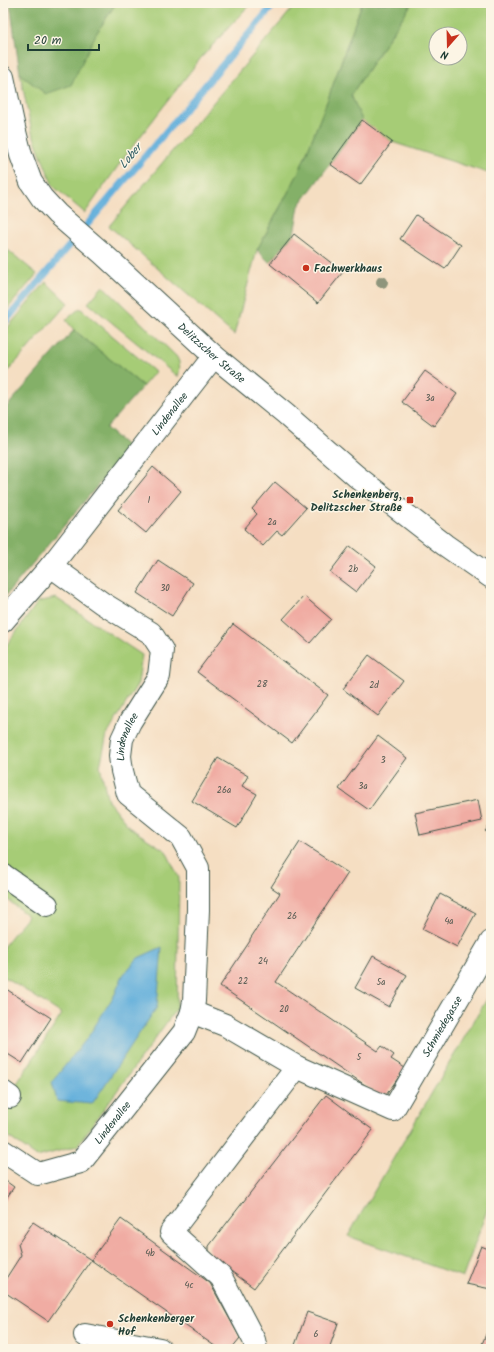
<svg xmlns="http://www.w3.org/2000/svg" width="494" height="1352" font-family="Kalam,sans-serif">
  <style>
    .green { fill: #a6cc76; stroke: #628455; fill-rule: evenodd }
    .forest { fill: #84b067; stroke: #52764e }
    .water { fill: #62afdb; stroke: #407688 }
    .lines { fill: none; stroke-linecap: round; stroke-linejoin: round }
    .stream { stroke: #62afdb; stroke-width: 7 }
    .building { fill: #f0aca3 }
    .minor-casing { stroke: #3f5549; stroke-width: 24 }
    .minor { stroke: #fff; stroke-width: 22 }
    .tree { fill: #8e957b }
    .poi-dot { fill: #c8321e; stroke: #fcf5e5; stroke-width: 1.5 }
    .labels { text-anchor: middle; stroke-width: 3; stroke-linejoin: round; paint-order: stroke }
    .number-label { font-size: 9px; fill: #535950 }
    .poi-label { font-size: 11px; font-weight: bold; fill: #1f3d34; stroke: #fcf5e5; text-anchor: start }
    .street-label { font-size: 11px; fill: #1f3d34; stroke: #fcf5e5 }
    .water-label { font-size: 12px; font-style: italic; fill: #335f66; stroke: #fcf5e5 }
  </style>
  <rect width="100%" height="100%" fill="#fcf5e5"/>
  <filter id="ink" filterUnits="userSpaceOnUse"><feTurbulence type="fractalNoise" baseFrequency=".025" numOctaves="2"/><feDisplacementMap in="SourceGraphic" scale="8" xChannelSelector="R" yChannelSelector="G"/><feConvolveMatrix kernelMatrix="1 2 1 2 8 2 1 2 1" color-interpolation-filters="sRGB"/></filter>
  <filter id="wash" filterUnits="userSpaceOnUse"><feTurbulence type="fractalNoise" baseFrequency=".012" numOctaves="4" result="noise"/><feDisplacementMap in="SourceGraphic" scale="16" xChannelSelector="R" yChannelSelector="G"/><feGaussianBlur stdDeviation="0.9" result="paint"/><feColorMatrix in="noise" values="0 0 0 0 0 0 0 0 0 0 0 0 0 0 0 0 0 1.4 0 .05"/><feComposite in="paint" operator="in"/></filter>
  <g filter="url(#wash)">
    <rect width="100%" height="100%" fill="#f5dec2"/>
    <path class="green" d="M116 3H251L200 59 123 159 85 213 53 186 32 132 20 74 46 94 96 34Z
      M297 3H362L328 99 299 172 257 250 234 335 109 226Z
      M412 3H491V174L392 142 362 120 351 95ZM436 34H460V58H436Z
      M3 246 37 274 3 314Z
      M46 282 68 303 3 377V333Z
      M103 286 176 356C181 363 180 369 178 377L88 303Z
      M80 308 155 372 143 386 74 330 66 320Z
      M56 598 142 655 138 683 107 735 100 766 108 801 130 828 166 851 179 878 177 1008 77 1146 37 1157 3 1133V1105L62 1014 3 976V947L28 916 3 896V650L38 602Z
      M491 992V1199L463 1277 348 1236Z"/>
    <path class="forest" d="M10 3H116L96 34 71 85 46 94 20 74Z
      M362 3H412L351 95 362 120 299 206 294 234 270 263 257 250 299 172 328 99Z
      M74 330 143 386 106 428 129 448 3 599V411Z"/>
    <path class="water" d="M162 947 157 1007 92 1104 57 1101 52 1082 88 1037 115 994 123 975 138 958Z"/>
    <g class="lines">
      <path class="stream" d="M3 324 275 3"/>
    </g>
    <g id="blocks">
      <path class="building" d="M362 120 392 142 360 185 330 164Z
        M416 215 461 245 445 269 400 239Z
        M294 234 343 272 318 303 270 264Z
        M425 371 457 394 434 426 402 402Z
        M153 467 181 491 146 533 118 510Z
        M275 482 306 508 282 535 277 531 263 546 244 529 257 514 252 509Z
        M350 546 376 566 356 592 330 572Z
        M158 560 193 583 172 616 137 593Z
        M304 596 331 619 310 643 283 619Z
        M233 624 328 695 292 743 197 672Z
        M369 655 404 681 378 716 343 689Z
        M378 736 407 758 369 810 339 789Z
        M218 758 248 776 242 786 257 794 237 828 192 801Z
        M478 800 482 821 420 835 415 813Z
        M491 824V835L485 831Z
        M300 842 348 873 276 982 378 1051 382 1046 394 1055 391 1059 405 1068 384 1098 220 986 250 941V939L280 893 271 887Z
        M440 894 476 913 457 947 422 929Z
        M373 956 407 975 389 1007 355 988Z
        M3 987 51 1018 22 1063 3 1051Z
        M326 1095 373 1130 254 1288 209 1255V1246Z
        M3 1179 14 1187 3 1203Z
        M121 1219 210 1283 240 1338 231 1349H219L91 1260Z
        M33 1222 91 1260 48 1321 3 1291V1283L21 1255 18 1244Z
        M481 1246 491 1250V1289L466 1284Z
        M307 1312 338 1323 329 1349H305L295 1345Z
        M491 1322V1349H480Z"/>
    </g>
  </g>
  <g filter="url(#ink)">
    <use href="#blocks" fill-opacity="0" stroke="#3f5549" stroke-width="1"/>
    <g class="lines">
      <defs>
        <g id="minor">
          <path id="s1" d="M3 77 14 128 21 155 31 182 42 198 57 214 102 253 214 356 285 414 356 476 445 545 491 577"/>
          <path id="s2" d="M3 621 51 566 214 356"/>
          <path d="M3 875 47 905"/>
          <path id="s3" d="M192 1012 225 1025 297 1067 393 1110 491 942"/>
          <path d="M3 1092 10 1097"/>
          <path id="s4" d="M3 1151 38 1174 81 1162 184 1032 192 1012 194 1001 198 910V868L181 837 128 794 122 771 120 756 122 739 130 722 159 676 162 650 151 633 102 603 51 566"/>
          <path d="M85 1335 160 1349"/>
          <path d="M256 1349 254 1340 221 1277 171 1232 297 1067"/>
        </g>
      </defs>
      <use href="#minor" class="minor-casing"/>
      <use href="#minor" class="minor"/>
    </g>
    <circle class="tree" cx="382" cy="282" r="6"/>
  </g>
  <g class="poi-dot">
    <circle cx="306" cy="268" r="4"/>
    <rect x="406" y="496" width="8" height="8" rx="2"/>
    <circle cx="110" cy="1324" r="4"/>
  </g>
  <g class="labels">
    <g class="number-label">
      <text x="430" y="401">3a</text>
      <text x="149" y="503">1</text>
      <text x="272" y="525">2a</text>
      <text x="353" y="572">2b</text>
      <text x="165" y="591">30</text>
      <text x="262" y="687">28</text>
      <text x="374" y="688">2d</text>
      <text x="383" y="763">3</text>
      <text x="363" y="789">3a</text>
      <text x="224" y="793">26a</text>
      <text x="292" y="919">26</text>
      <text x="449" y="924">4a</text>
      <text x="263" y="964">24</text>
      <text x="243" y="984">22</text>
      <text x="381" y="985">5a</text>
      <text x="284" y="1012">20</text>
      <text x="359" y="1060">5</text>
      <text x="150" y="1256">4b</text>
      <text x="189" y="1288">4c</text>
      <text x="316" y="1337">6</text>
    </g>
    <g class="poi-label">
      <text x="314" y="272">Fachwerkhaus</text>
      <text x="402" y="498" text-anchor="end">Schenkenberg,<tspan x="402" dy="13">Delitzscher Straße</tspan></text>
      <text x="118" y="1322">Schenkenberger<tspan x="118" dy="13">Hof</tspan></text>
    </g>
    <g class="street-label">
      <text dy="4" stroke="none"><textPath href="#s1" startOffset="358">Delitzscher Straße</textPath></text>
      <text dy="4" stroke="none"><textPath href="#s2" startOffset="266">Lindenallee</textPath></text>
      <text dy="4" stroke="none"><textPath href="#s4" startOffset="581">Lindenallee</textPath></text>
      <text dy="4" stroke="none"><textPath href="#s3" startOffset="321">Schmiedegasse</textPath></text>
      <text dy="4" stroke="none"><textPath href="#s4" startOffset="137">Lindenallee</textPath></text>
    </g>
    <g class="water-label">
      <text transform="translate(130 156) rotate(-50)" y="4">Lober</text>
    </g>
  </g>
  <rect width="494" height="1352" fill="none" stroke="#fcf5e5" stroke-width="16"/>
  <g transform="translate(448 46) rotate(200)"><circle r="19" fill="#fcf5e5" stroke="#a4ab9e"/>
  <path d="M0-3L7 15L0 10L-7 15Z" fill="#c8321e"/>
  <text y="-6" font-size="11" font-weight="bold" text-anchor="middle" fill="#1f3d34">N</text>
  </g>
  <path d="M28 44v6h71v-6" fill="none" stroke="#1f3d34" stroke-width="2"/>
  <text x="34" y="44" font-size="12" fill="#1f3d34" stroke="#fcf5e5" stroke-width="3" paint-order="stroke">20 m</text>
</svg>
